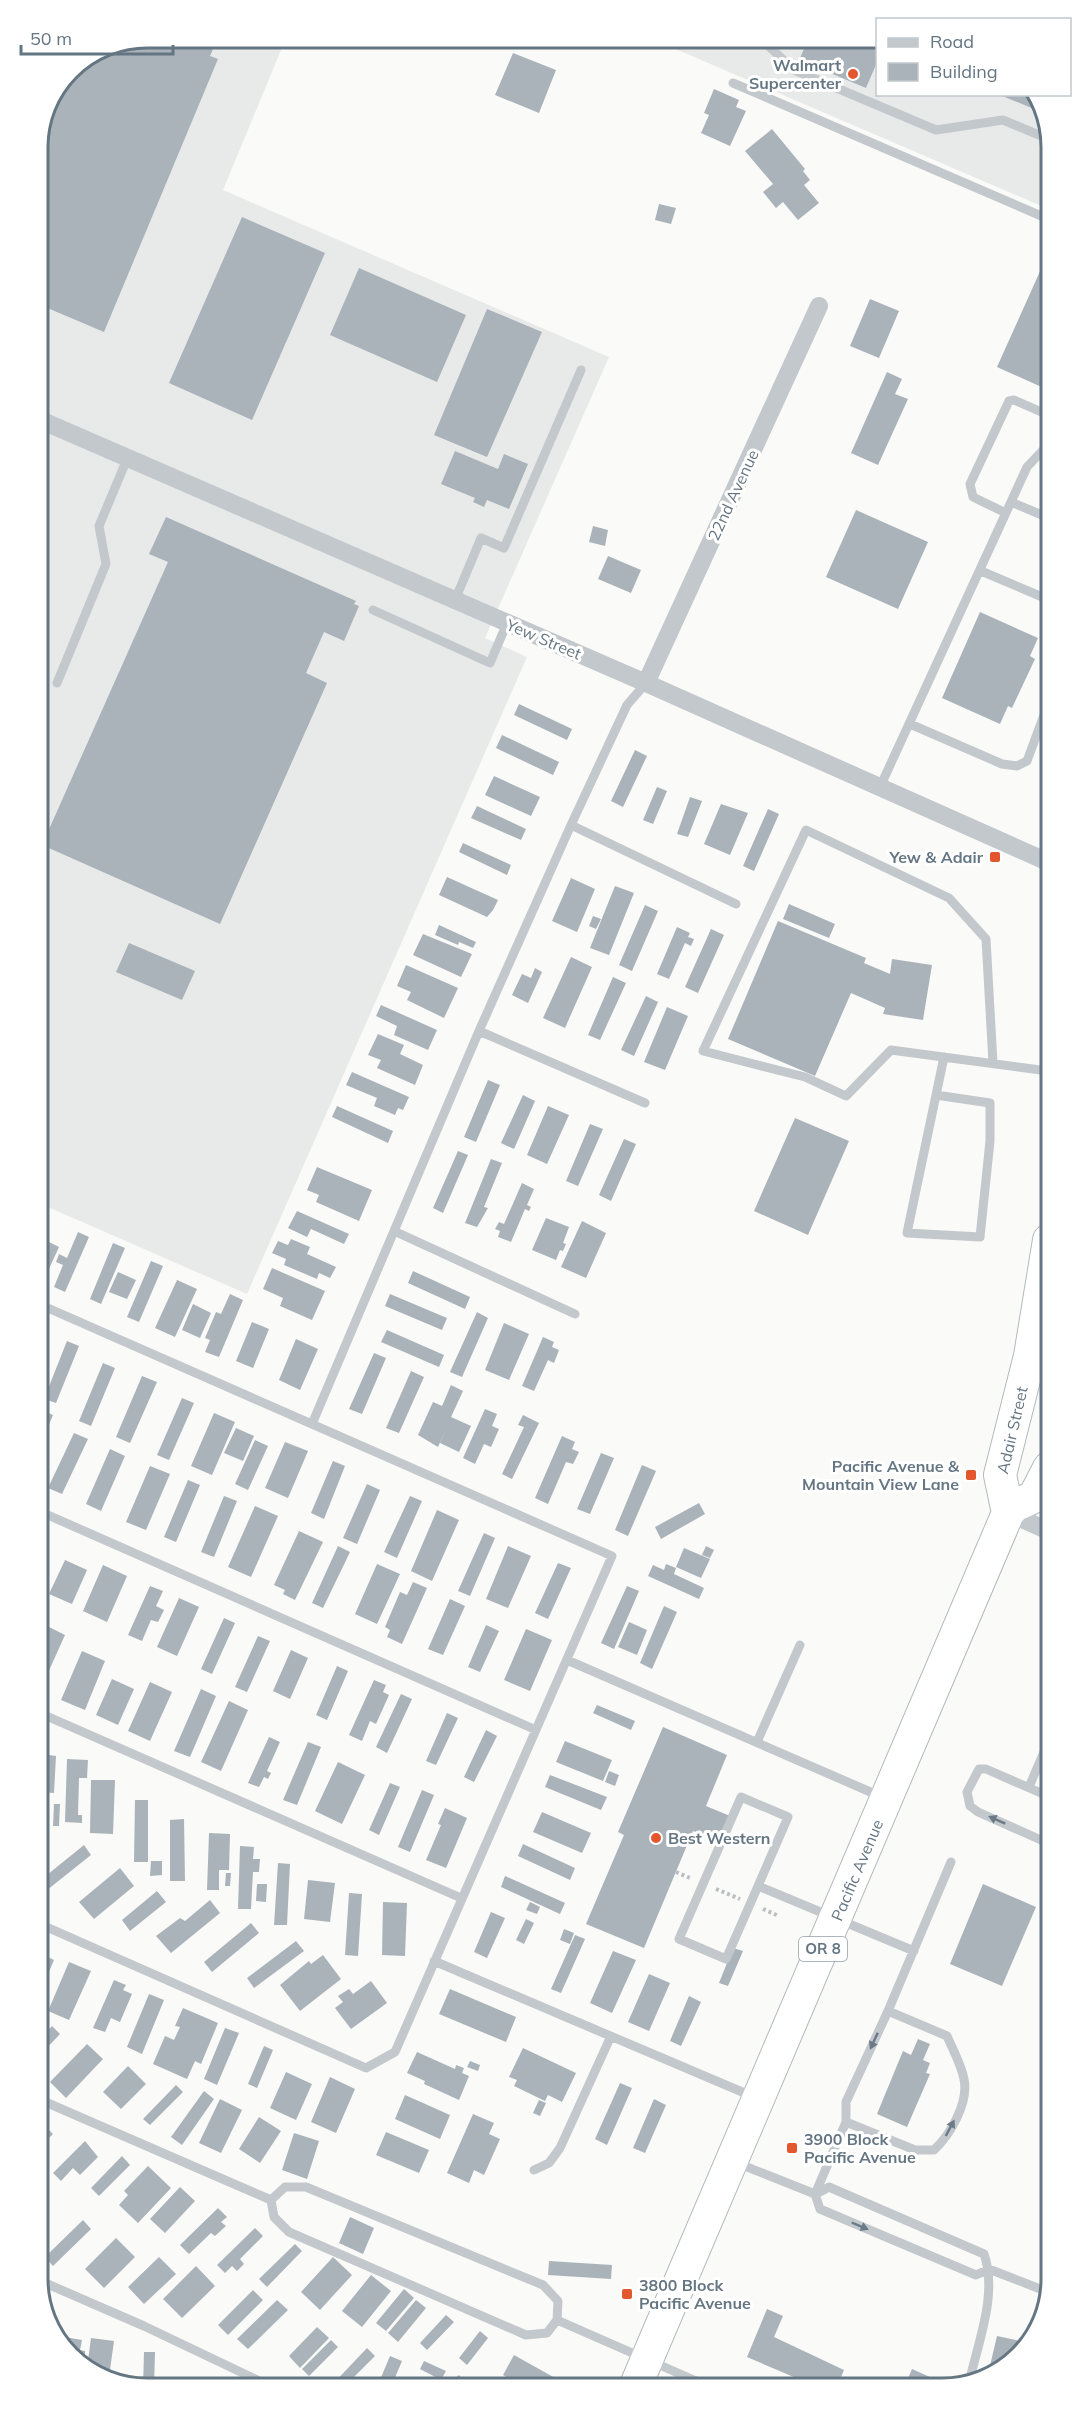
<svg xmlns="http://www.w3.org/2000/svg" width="1089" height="2426" font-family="Mulish,sans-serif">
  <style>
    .built { fill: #e8e9e9 }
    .building { fill: #aab3b9 }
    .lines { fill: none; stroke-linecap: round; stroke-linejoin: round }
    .trunk-casing { stroke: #b4b9bd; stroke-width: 34 }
    .path { stroke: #bbbfc2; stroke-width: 4; stroke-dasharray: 3 3; stroke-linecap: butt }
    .service { stroke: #c3c8cc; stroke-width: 9 }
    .minor { stroke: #c3c8cc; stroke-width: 18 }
    .trunk { stroke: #fff; stroke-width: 32 }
    .oneway { fill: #6a7a87 }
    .poi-dot { fill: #e4572e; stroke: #fff; stroke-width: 2 }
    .labels { text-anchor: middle; stroke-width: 6; stroke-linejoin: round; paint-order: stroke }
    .shield { fill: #fff; stroke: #939fa8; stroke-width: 1.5 }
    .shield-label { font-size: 15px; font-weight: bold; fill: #657683 }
    .poi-label { font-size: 16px; font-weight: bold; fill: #657683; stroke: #fff; text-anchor: end }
    .street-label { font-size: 16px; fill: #657683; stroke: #fff }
    .rim { fill: none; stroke: #657683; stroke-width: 3 }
  </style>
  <rect width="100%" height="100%" fill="#fafaf8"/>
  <path class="built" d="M147 38H286L223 190 609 357 485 638 527 657 247 1294 41 1204 38 140 70 69 106 46Z
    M650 38H877L878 94 1033 95 1046 112V208Z"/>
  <path class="building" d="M147 38H218L210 56 218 59 104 332 38 304V140L70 69 106 46Z
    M809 38H878V60L866 88 799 60Z
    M513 53 556 70 539 113 495 95Z
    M714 89 739 100 736 107 746 111 730 146 701 133 709 115 704 113Z
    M1000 94H1033L1046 114 1000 95Z
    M772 129 805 169 803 171 810 180 804 185 819 203 798 220 783 202 776 208 763 192 773 184 745 151Z
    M659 204 676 208 671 224 655 220Z
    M242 217 325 253 252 420 169 383Z
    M1046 258V389L997 367Z
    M359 268 466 315 437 382 330 335Z
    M870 299 899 311 879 358 850 346Z
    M487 309 542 332 487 457 434 435Z
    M887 372 902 379 895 394 908 399 878 465 851 453Z
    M455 451 498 469 504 454 528 464 509 509 487 500 484 507 473 502 475 498 441 484Z
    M856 510 928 542 898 609 826 577Z
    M166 517 356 601 354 604 359 606 344 641 324 632 306 673 327 683 220 924 42 845 168 562 149 554Z
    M593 526 608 530 605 546 589 542Z
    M608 556 641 570 631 593 598 579Z
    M980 612 1038 638 1030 656 1035 659 1012 708 1008 706 1000 724 942 698Z
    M519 704 572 729 567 740 514 715Z
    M502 735 559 762 553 775 496 748Z
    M635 750 647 756 623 807 611 801Z
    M494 776 540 797 531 816 485 795Z
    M657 787 667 791 653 824 643 820Z
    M690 797 702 801 688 837 677 834Z
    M721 804 748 813 730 855 704 844Z
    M477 806 526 829 521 840 471 818Z
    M768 809 779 814 754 871 743 866Z
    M463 843 511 865 507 875 459 852Z
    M447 877 498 900 493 910 487 917 439 895Z
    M571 878 595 889 577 932 552 921Z
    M615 886 634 893 609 955 590 948Z
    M789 904 835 924 829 938 783 919Z
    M645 905 658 911 632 971 619 965Z
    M593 916 601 919 596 929 589 926Z
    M778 921 866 958 864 963 890 974 892 959 932 965 923 1020 883 1014 885 1008 851 993 815 1076 728 1039Z
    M439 925 476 942 473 948 459 942 458 945 435 935Z
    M677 927 690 933 688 937 694 939 691 946 685 943 669 979 657 974Z
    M711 929 724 935 698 993 685 987Z
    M423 934 472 954 461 977 413 955Z
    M129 943 195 971 182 1000 116 972Z
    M571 957 592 967 565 1028 543 1018Z
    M406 965 458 988 444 1018 407 1000 411 992 397 986Z
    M535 968 542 972 528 1003 512 995 522 974 531 978Z
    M613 977 626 983 600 1040 588 1035Z
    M646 996 658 1002 634 1056 621 1050Z
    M381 1005 437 1030 428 1050 394 1035 397 1026 376 1016Z
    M667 1007 688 1016 665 1070 644 1062Z
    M378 1034 404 1045 400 1054 423 1065 415 1085 377 1068 381 1060 368 1055Z
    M352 1072 409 1097 403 1110 398 1108 395 1115 374 1106 377 1098 346 1085Z
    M488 1080 500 1085 476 1142 464 1137Z
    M523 1095 535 1101 514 1149 501 1143Z
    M337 1106 393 1131 388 1143 332 1117Z
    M548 1106 569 1115 547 1164 527 1155Z
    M795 1118 849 1141 808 1235 754 1211Z
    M590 1124 603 1129 578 1186 566 1181Z
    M624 1139 636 1144 611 1201 599 1195Z
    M458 1151 468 1155 443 1213 433 1208Z
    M491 1159 502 1163 484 1207 488 1208 477 1227 465 1223Z
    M317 1167 372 1190 359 1221 316 1202 319 1195 307 1190Z
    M522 1183 534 1189 527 1205 531 1207 529 1211 525 1209 511 1242 498 1237 500 1231 495 1229 499 1222 504 1224Z
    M297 1211 349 1234 344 1244 311 1229 307 1237 288 1228Z
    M41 1215 47 1218 41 1233Z
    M546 1218 569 1227 563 1243 566 1244 563 1251 560 1250 556 1260 532 1250Z
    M582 1221 606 1233 586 1278 561 1267Z
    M78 1232 89 1237 65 1292 54 1287 63 1265 56 1262 59 1254 67 1258Z
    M41 1238 59 1247 48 1271 41 1268Z
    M291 1239 310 1247 307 1254 336 1267 330 1278 319 1273 317 1279 284 1265 286 1259 272 1253 278 1241 288 1245Z
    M113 1243 125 1248 101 1304 90 1299Z
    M151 1261 163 1266 139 1322 127 1317Z
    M272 1268 325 1291 312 1320 280 1306 283 1298 263 1289Z
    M413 1271 470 1297 465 1309 408 1283Z
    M118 1272 136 1280 127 1299 109 1292Z
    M177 1280 197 1289 175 1337 155 1328Z
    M230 1294 243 1300 219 1357 205 1352 210 1340 205 1338 216 1312 221 1314Z
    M390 1294 447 1318 442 1330 385 1306Z
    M193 1304 211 1313 200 1338 182 1330Z
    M477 1312 488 1318 462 1377 450 1372Z
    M252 1322 269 1329 253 1368 236 1361Z
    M504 1323 529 1334 509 1380 485 1370Z
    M387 1330 444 1355 439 1367 381 1342Z
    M543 1337 554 1342 552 1347 559 1350 554 1363 548 1360 534 1391 522 1386Z
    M296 1339 318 1349 300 1390 279 1380Z
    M67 1341 79 1346 56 1403 44 1399Z
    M374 1353 386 1358 362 1414 349 1409Z
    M103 1363 115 1368 91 1426 79 1421Z
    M411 1371 424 1377 399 1433 386 1428Z
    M142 1376 157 1382 130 1443 116 1437Z
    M451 1385 463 1391 451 1417 471 1426 459 1452 440 1443 446 1429 438 1447 418 1435 433 1402 442 1406Z
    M182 1398 194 1403 169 1460 157 1455Z
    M485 1409 497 1414 492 1426 499 1429 491 1447 484 1444 475 1464 463 1458Z
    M41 1410 53 1415 41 1444Z
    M214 1413 235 1422 212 1475 191 1466Z
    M523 1415 539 1423 512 1479 502 1474 524 1427 518 1425Z
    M236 1428 254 1436 243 1461 224 1453Z
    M74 1433 88 1439 62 1494 48 1488Z
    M562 1436 575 1442 572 1449 579 1452 573 1464 566 1462 548 1504 535 1498Z
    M255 1440 268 1446 248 1490 235 1484Z
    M285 1442 308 1451 288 1498 265 1488Z
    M110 1449 125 1456 101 1511 86 1504Z
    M601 1453 614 1458 590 1514 577 1509Z
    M333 1461 345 1466 324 1519 311 1513Z
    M642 1465 656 1471 628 1536 615 1530Z
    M150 1466 170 1474 146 1530 126 1522Z
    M188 1480 200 1485 176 1542 164 1537Z
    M367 1484 380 1490 357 1544 343 1538Z
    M224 1496 237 1501 214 1557 201 1552Z
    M410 1496 422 1501 397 1558 384 1552Z
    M699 1503 705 1514 661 1539 655 1527Z
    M255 1506 278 1516 251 1577 228 1567Z
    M437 1510 459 1520 432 1581 411 1571Z
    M299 1531 323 1542 295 1600 283 1594 285 1590 274 1585Z
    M484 1533 495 1538 470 1596 458 1591Z
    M338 1546 350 1552 323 1608 312 1603Z
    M508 1546 531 1556 508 1608 486 1599Z
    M706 1546 714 1550 710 1558 702 1555Z
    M684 1548 710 1559 701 1578 676 1567Z
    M65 1560 87 1570 72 1604 49 1594Z
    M558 1563 571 1568 548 1619 535 1613Z
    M377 1564 400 1574 377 1624 355 1614Z
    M666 1564 676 1568 674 1574 704 1588 699 1599 648 1576 653 1565 664 1570Z
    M103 1565 127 1576 107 1622 83 1611Z
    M413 1582 427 1588 402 1644 387 1637 390 1630 385 1627 400 1592 407 1595Z
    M150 1586 163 1591 156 1606 164 1610 158 1622 151 1620 142 1641 128 1635Z
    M627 1586 639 1591 614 1649 601 1643Z
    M179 1598 199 1607 177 1656 157 1647Z
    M450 1599 465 1606 443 1655 428 1649Z
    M664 1606 677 1612 652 1669 640 1663Z
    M224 1618 235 1623 212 1674 201 1669Z
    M629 1622 647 1630 637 1655 618 1647Z
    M43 1624 65 1635 42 1686V1626Z
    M486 1625 499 1631 480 1672 468 1667Z
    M526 1629 552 1640 530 1691 504 1680Z
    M258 1636 270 1641 247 1692 235 1687Z
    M291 1650 308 1658 290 1699 273 1691Z
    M82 1651 105 1661 85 1710 61 1700Z
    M337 1666 348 1671 327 1720 316 1715Z
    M112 1679 134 1689 118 1725 96 1715Z
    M374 1680 386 1685 383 1692 389 1695 376 1724 370 1721 362 1741 349 1735Z
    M150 1682 172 1692 150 1741 128 1731Z
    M201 1689 216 1696 190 1757 174 1751Z
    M401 1694 412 1699 387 1753 376 1747Z
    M229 1701 248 1710 221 1771 201 1762Z
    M597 1705 635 1721 631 1730 593 1713Z
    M447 1713 458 1718 436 1765 426 1761Z
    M663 1727 727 1755 706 1806 730 1816 719 1842 693 1831 644 1948 586 1924 624 1835 618 1832Z
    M486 1730 497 1736 474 1782 464 1777Z
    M269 1737 280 1742 267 1771 271 1773 268 1779 264 1777 259 1787 248 1783Z
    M565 1741 612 1760 603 1781 556 1762Z
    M308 1742 321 1747 297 1805 283 1800Z
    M42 1754 56 1756 54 1793 42 1792Z
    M67 1759 88 1760 87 1778H79L78 1815H82V1823L65 1822Z
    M338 1762 365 1775 342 1824 315 1811Z
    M609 1771 619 1775 615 1786 605 1782Z
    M550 1775 607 1797 601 1810 545 1787Z
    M91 1780H115L113 1834 90 1833Z
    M390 1783 400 1787 379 1835 369 1830Z
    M422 1790 434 1795 410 1852 398 1847Z
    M135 1800H148V1862H134Z
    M54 1804H60L59 1826H53Z
    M445 1808 467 1818 446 1868 426 1860 441 1825 438 1824Z
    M542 1812 591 1833 582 1853 533 1832Z
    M184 1819 185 1881H170V1820Z
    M209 1833 230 1834 229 1870H219V1890H207Z
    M523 1844 575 1868 570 1880 518 1856Z
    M84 1845 91 1855 42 1894V1879Z
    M240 1846 254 1847 253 1859H260L259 1872H253L251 1909H238Z
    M151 1861H162V1875L150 1876Z
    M278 1863 290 1864 287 1925H274Z
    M120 1868 134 1886 94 1919 79 1902Z
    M226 1873H231L230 1886H225Z
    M505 1876 565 1903 560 1914 501 1887Z
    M308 1880 335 1883 330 1922 304 1919Z
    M257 1884H267L266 1902 256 1901Z
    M983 1884 1036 1907 1002 1986 950 1964Z
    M157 1891 166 1902 130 1931 122 1920Z
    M349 1893 362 1894 358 1956 345 1955Z
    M210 1900 220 1913 171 1953 156 1936 180 1918 185 1921Z
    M383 1902 407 1903 405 1956 382 1955Z
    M530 1902 540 1907 537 1914 526 1910Z
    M491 1912 505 1918 487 1958 474 1952Z
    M526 1919 534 1923 524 1944 516 1940Z
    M251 1923 259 1933 212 1972 204 1962Z
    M564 1929 574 1933 570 1944 560 1940Z
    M575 1935 585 1939 561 1993 551 1989Z
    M296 1941 304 1951 254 1988 247 1978Z
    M733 1948 743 1951 728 1986 719 1983Z
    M613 1951 636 1960 612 2013 590 2003Z
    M42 1954 54 1960 43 1986V1964Z
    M323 1955 341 1979 300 2011 280 1985 309 1961 311 1964Z
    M69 1962 91 1971 69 2020 48 2011Z
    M649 1974 670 1983 649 2031 628 2022Z
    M114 1980 126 1985 123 1990 132 1994 120 2022 111 2018 105 2032 93 2028Z
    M371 1981 387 2003 351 2029 335 2008 343 2002 338 1996 349 1989 353 1994Z
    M450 1989 516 2017 506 2042 439 2014Z
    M149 1994 164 2000 142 2054 127 2047Z
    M689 1996 701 2002 681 2046 670 2041Z
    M183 2008 218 2023 201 2064 195 2061 187 2079 153 2064 165 2036 174 2040 180 2027 175 2026Z
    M52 2026 60 2034 43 2052V2036Z
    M225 2028 239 2033 217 2085 204 2079Z
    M918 2039 930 2044 923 2060 930 2063 926 2073 930 2074 907 2127 877 2114 903 2051 911 2055Z
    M87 2044 103 2059 66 2098 50 2082Z
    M264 2046 273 2050 257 2088 248 2084Z
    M523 2048 576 2073 562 2102 548 2095 545 2101 514 2086 517 2080 509 2077Z
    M417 2052 455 2069 456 2065 464 2068 462 2073 469 2076 459 2100 424 2084 425 2081 407 2073Z
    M470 2061 480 2065 478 2071 467 2067Z
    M128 2066 146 2084 121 2109 103 2092Z
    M286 2072 312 2084 296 2120 270 2108Z
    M330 2077 355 2089 336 2133 311 2122Z
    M620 2083 632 2088 607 2145 595 2139Z
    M176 2085 183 2092 150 2125 143 2119Z
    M204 2091 214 2099 182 2145 171 2137Z
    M405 2095 450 2115 440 2139 395 2119Z
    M220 2099 242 2110 221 2153 199 2143Z
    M654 2099 666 2105 645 2153 633 2148Z
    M539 2100 546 2103 540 2116 533 2113Z
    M473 2114 494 2123 489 2134 500 2139 484 2175 474 2170 469 2183 447 2173Z
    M259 2117 281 2131 260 2163 239 2149Z
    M44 2125 53 2134 43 2144V2127Z
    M386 2132 429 2150 419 2173 376 2155Z
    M294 2133 319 2141 307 2179 282 2170Z
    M85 2141 98 2157 80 2175 73 2168 61 2181 53 2173Z
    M122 2156 130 2165 99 2196 91 2188Z
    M148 2166 171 2188 138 2223 119 2205 128 2195 124 2191Z
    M180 2187 195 2201 165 2233 150 2219Z
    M218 2208 227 2217 221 2222 226 2226 215 2236 211 2233 189 2254 180 2245Z
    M350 2217 374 2228 363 2254 339 2243Z
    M83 2220 91 2229 53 2266 45 2257Z
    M255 2228 263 2236 240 2259 244 2264 237 2271 232 2266 225 2273 217 2265Z
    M116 2238 135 2257 104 2288 85 2269Z
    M295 2244 302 2251 267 2287 259 2279Z
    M159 2257 176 2274 144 2304 128 2287Z
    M333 2257 352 2275 320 2310 301 2292Z
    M549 2261 612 2265 611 2279 548 2275Z
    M196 2266 215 2286 182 2318 163 2299Z
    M371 2275 391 2291 362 2327 342 2311Z
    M404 2289 414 2298 386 2331 376 2323Z
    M253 2290 263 2300 228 2335 218 2325Z
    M277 2300 288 2310 248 2349 237 2339Z
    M416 2300 426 2308 398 2342 388 2333Z
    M767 2309 783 2316 774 2337 844 2370 838 2384H810L747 2357Z
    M446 2315 454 2322 427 2350 420 2343Z
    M317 2327 329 2338 300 2368 289 2356Z
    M480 2331 488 2338 467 2365 459 2358Z
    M59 2336 82 2340 80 2350 85 2351V2355L81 2354 79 2364Z
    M997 2336 1029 2343 988 2374Z
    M91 2338 114 2341 109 2377 87 2368Z
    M331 2340 338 2347 309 2376 302 2369Z
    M367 2348 375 2356 344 2387H330Z
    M144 2352H155L154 2388H143Z
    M514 2355 564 2383 562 2385 521 2386 503 2375Z
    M390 2356 402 2361 391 2387H377Z
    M424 2361 446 2371 441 2380 420 2369Z
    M912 2369 939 2381 938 2383H906Z
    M459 2375 467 2386H445Z"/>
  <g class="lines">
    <defs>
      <path id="trunk" d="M1008 1513 1000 1475 1030 1356 1049 1240
        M636 2385 1008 1513 1014 1506 1034 1497 1049 1468"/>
    </defs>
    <use href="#trunk" class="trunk-casing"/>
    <path class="path" d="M676 1872 690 1878
      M716 1889 740 1899
      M763 1909 779 1916"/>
    <path class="service" d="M760 38 794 70 936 130 1003 120 1046 138
      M733 83 1046 218
      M1011 502 1042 515
      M1006 513 973 497 970 484 1009 401 1014 400 1046 414
      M981 571 1047 599
      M455 600 481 538 504 548 581 370
      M373 610 490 663 507 623
      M57 683 106 564 99 526 127 459
      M910 724 1002 764 1017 766 1027 761 1047 707
      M880 787 1027 467 1046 447
      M571 825 736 904
      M479 1031 645 1103
      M993 1063 986 939 949 898 806 830 703 1051 805 1077 846 1096 891 1050 1048 1071
      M936 1095 990 1103V1141L980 1237 907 1233 944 1057
      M394 1231 575 1314
      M41 1305 612 1556 395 2052 366 2068 42 1925
      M312 1424 479 1031 571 825 627 705 646 683
      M41 1512 536 1730
      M567 1660 882 1797
      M42 1714 461 1898
      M757 1742 800 1645
      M1029 1787 1050 1738
      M1050 1797 986 1769H979L967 1792 970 1806 978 1812 1050 1844
      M758 1886 726 1959 679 1939 741 1797 788 1817 758 1886 914 1951
      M434 1961 754 2097
      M888 2011 951 1862
      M43 2101 271 2200
      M846 2122 915 2150H934C950 2135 969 2103 964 2079 961 2064 953 2050 947 2036L888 2011 846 2102V2122L815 2194 820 2209 976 2275 989 2269 1048 2292
      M737 2163 815 2194
      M534 2170 549 2163 560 2148 611 2036
      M285 2187H306L543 2285 558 2301 557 2320 547 2333 526 2335 289 2232 274 2217 271 2200Z
      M816 2194 829 2187 984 2254C998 2294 978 2342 969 2383
      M43 2282 144 2326 272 2387
      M557 2320 703 2384"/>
    <path class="minor" d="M38 419 646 683 1048 862
      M646 683 819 306
      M1008 1513 1049 1531"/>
    <use href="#trunk" class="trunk"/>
  </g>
  <defs><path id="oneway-solid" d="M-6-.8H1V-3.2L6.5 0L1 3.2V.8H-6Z" transform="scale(1.5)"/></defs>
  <g class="oneway">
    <use href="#oneway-solid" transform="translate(997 1820) rotate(-156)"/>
    <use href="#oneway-solid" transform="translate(874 2041) rotate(115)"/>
    <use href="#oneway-solid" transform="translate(950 2128) rotate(-62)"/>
    <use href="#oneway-solid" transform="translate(860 2226) rotate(23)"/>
  </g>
  <g class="poi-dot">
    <circle cx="853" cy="74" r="6"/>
    <rect x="989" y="851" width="12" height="12" rx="3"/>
    <rect x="965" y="1469" width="12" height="12" rx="3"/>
    <circle cx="656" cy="1838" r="6"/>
    <rect x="786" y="2142" width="12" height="12" rx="3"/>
    <rect x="621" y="2288" width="12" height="12" rx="3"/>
  </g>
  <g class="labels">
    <rect class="shield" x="799" y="1937" width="48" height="24" rx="4.5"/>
    <g class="shield-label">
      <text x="823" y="1954">OR 8</text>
    </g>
    <g class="poi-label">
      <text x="841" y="71">Walmart<tspan x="841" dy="18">Supercenter</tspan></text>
      <text x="983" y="863">Yew &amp; Adair</text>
      <text x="959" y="1472">Pacific Avenue &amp;<tspan x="959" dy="18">Mountain View Lane</tspan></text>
      <text x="668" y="1844" text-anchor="start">Best Western</text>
      <text x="804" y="2145" text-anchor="start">3900 Block<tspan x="804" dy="18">Pacific Avenue</tspan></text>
      <text x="639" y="2291" text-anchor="start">3800 Block<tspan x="639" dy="18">Pacific Avenue</tspan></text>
    </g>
    <g class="street-label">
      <text transform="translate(733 495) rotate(-65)" y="6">22nd Avenue</text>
      <text transform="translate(544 639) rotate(23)" y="6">Yew Street</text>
      <text transform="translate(1012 1430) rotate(-77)" y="6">Adair Street</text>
      <text transform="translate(857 1870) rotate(-67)" y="6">Pacific Avenue</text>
    </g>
  </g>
  <path d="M0 0H1089V2426H0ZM147 48H942A99 99 0 0 1 1041 147V2279A99 99 0 0 1 942 2378H147A99 99 0 0 1 48 2279V147A99 99 0 0 1 147 48Z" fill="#fff" fill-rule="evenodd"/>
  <path class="rim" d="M147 48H942A99 99 0 0 1 1041 147V2279A99 99 0 0 1 942 2378H147A99 99 0 0 1 48 2279V147A99 99 0 0 1 147 48Z"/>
  <rect x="876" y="18" width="195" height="78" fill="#ffffff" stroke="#c1c8cd" stroke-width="1.5"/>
  <rect x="888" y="38" width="30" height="9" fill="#c3c8cc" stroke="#c1c8cd" stroke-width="1.5"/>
  <text x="930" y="48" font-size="18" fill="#657683">Road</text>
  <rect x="888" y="63" width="30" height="18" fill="#aab3b9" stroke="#c1c8cd" stroke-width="1.5"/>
  <text x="930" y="78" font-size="18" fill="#657683">Building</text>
  <path d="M21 45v9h152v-9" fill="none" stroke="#657683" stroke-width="3"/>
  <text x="30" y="45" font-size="18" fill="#657683" stroke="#ffffff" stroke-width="4.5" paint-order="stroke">50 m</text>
</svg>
